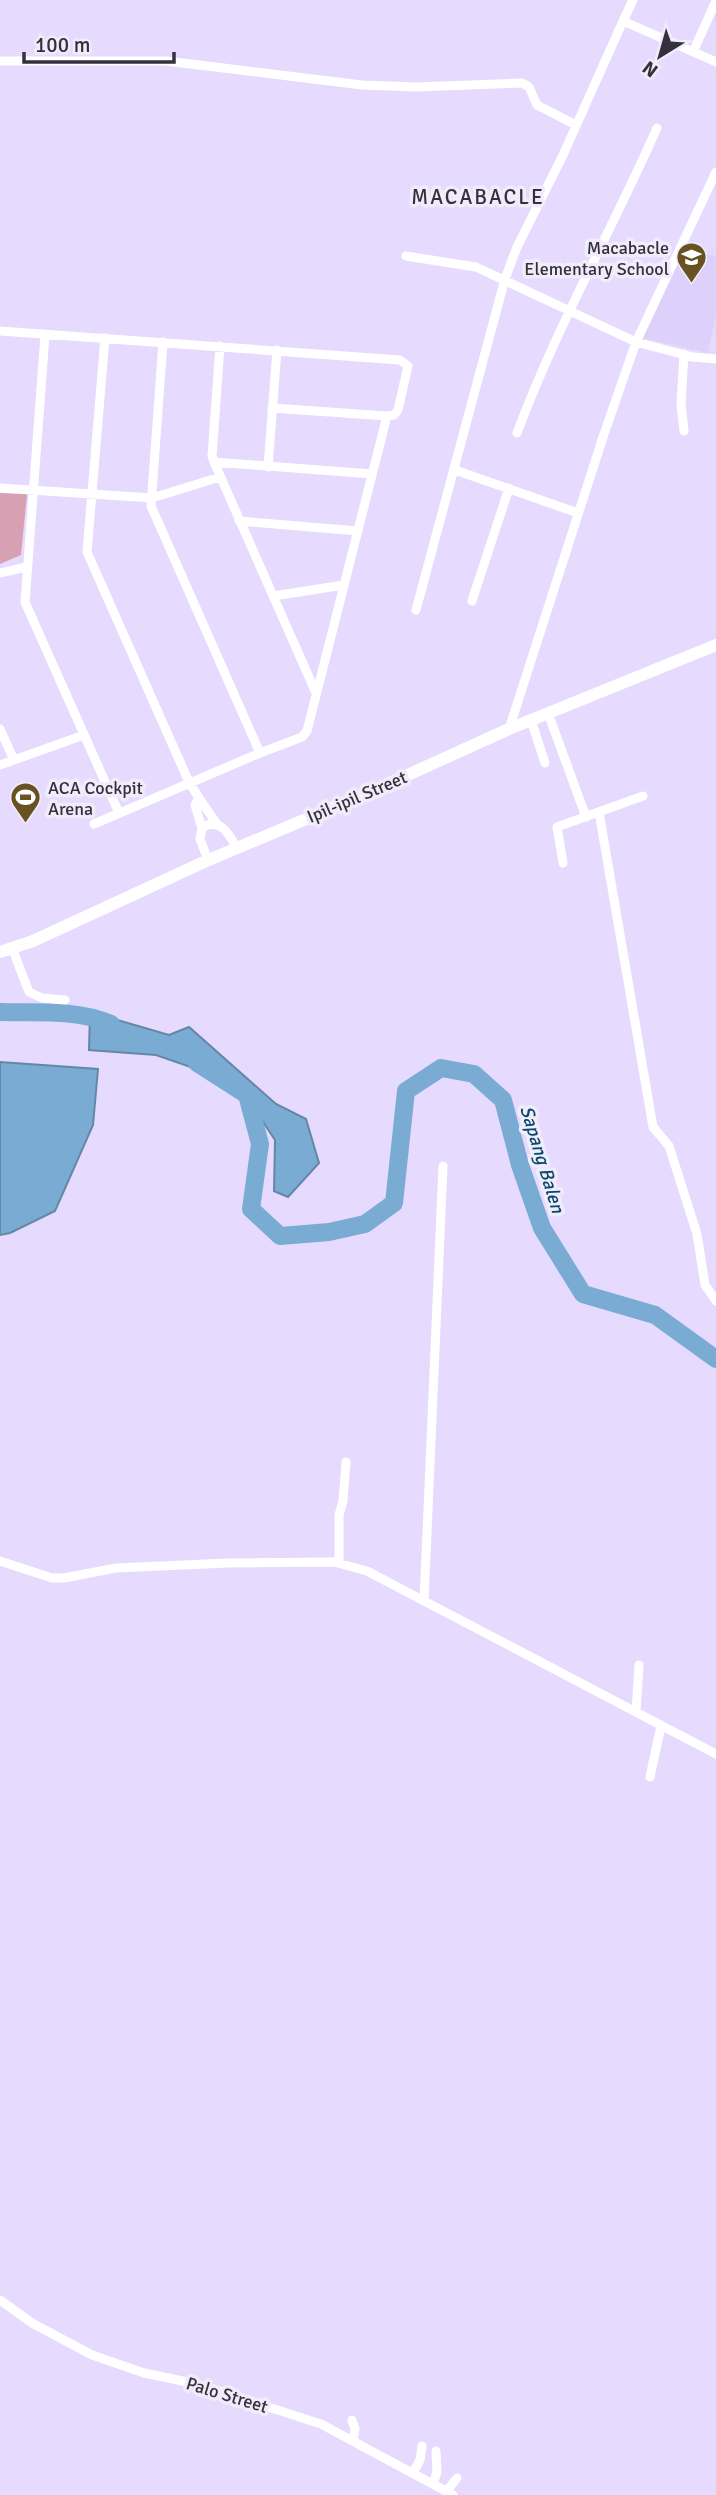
<svg xmlns="http://www.w3.org/2000/svg" width="716" height="2495" font-family="Signika,sans-serif">
  <style>
    .built { fill: #ddd0fa }
    .green { fill: #d8a0b3 }
    .water { fill: #7aacd3; stroke: #6587a6; stroke-width: 2 }
    .lines { fill: none; stroke-linecap: round; stroke-linejoin: round }
    .river { stroke: #7aacd3; stroke-width: 18 }
    .street { stroke: #fff; stroke-width: 9 }
    .secondary { stroke: #fff; stroke-width: 12 }
    .labels { text-anchor: middle; stroke-width: 7; stroke-linejoin: round; paint-order: stroke }
    .poi-label { font-size: 18px; fill: #35303e; stroke: #f1ecfa; text-anchor: end }
    .street-label { font-size: 18px; fill: #35303e; stroke: #f1ecfa }
    .water-label { font-size: 19px; font-style: italic; fill: #09476d; stroke: #f1ecfa }
    .quarter-label { font-size: 21px; letter-spacing: 2px; fill: #35303e; stroke: #f1ecfa }
  </style>
  <rect width="100%" height="100%" fill="#e6dbfe"/>
  <path class="built" d="M684 250 716 256V313L708 353 643 338Z"/>
  <path class="green" d="M0 493 27 494 21 555 0 564Z"/>
  <path class="water" d="M90 1012 169 1035 189 1027 276 1104 306 1119 319 1163 288 1197 274 1191 275 1140 237 1083 156 1055 89 1050Z
    M0 1062 98 1069 93 1125 55 1211 10 1233 0 1235Z"/>
  <g class="lines">
    <path class="river" d="M0 1012C37 1013 77 1009 111 1024
      M197 1063 247 1095 260 1144 251 1209 280 1236 329 1232 365 1224 394 1203 406 1091 441 1068 474 1074 503 1100 520 1165 542 1228 583 1294 655 1315 716 1359"/>
    <path class="street" d="M633 0 623 21 716 62
      M693 52 716 1
      M0 61H166L362 85 416 87 522 83 529 87 537 105 576 125
      M406 256 476 267 636 342 693 357 716 359
      M0 331 400 360 408 366 398 410 394 415 387 416 307 731 302 737 260 753 94 824
      M45 335 25 602 119 813
      M105 338 87 552 189 782 199 798
      M163 342 151 506 260 753
      M220 346 212 456 214 462 316 693
      M272 408 387 416
      M684 431 681 404 684 354
      M517 433C556 328 612 230 657 128
      M214 462 372 474
      M268 467 277 350
      M455 470 578 513
      M0 488 152 498 220 477
      M239 521 358 531
      M0 573 26 567
      M273 596 344 585
      M472 601 509 488
      M416 610 505 279 517 247 563 155 623 21
      M548 713 586 817
      M531 720 545 763
      M0 729 14 760
      M509 729 603 437 636 342 716 172
      M0 765 84 735
      M599 812 653 1127 669 1146 697 1234 705 1285 716 1301
      M202 828 195 805 199 798 217 824
      M208 860 200 839 202 828C219 816 229 834 237 848
      M563 863 557 827 643 796
      M12 948 29 992 42 998 65 1000
      M0 1561 52 1578H64L116 1568 228 1563 334 1562 367 1571 716 1754
      M339 1563V1515L343 1501 346 1462
      M424 1601 443 1166
      M636 1712 639 1665
      M650 1777 661 1726
      M0 2300 32 2323 92 2355 144 2373 197 2384 321 2424 453 2495
      M352 2420 355 2429 353 2441
      M413 2473 420 2460 422 2446
      M433 2484 437 2472 436 2451
      M446 2492 457 2478"/>
    <path class="secondary" d="M0 952 33 941 204 862 370 792 509 729 716 645"/>
  </g>
  <defs>
    <symbol id="school-pin" viewBox="-11 -11 22 30"><path d="M0 17L-7.5 6A9.5 9.5 0 1 1 7.5 6Z" fill="#695222" stroke="#f1ecfa"/><path d="M0-5L7-2L0 1L-7-2ZM-4 1L0 2.5L4 1V4Q0 6-4 4Z" fill="#fff"/></symbol>
    <symbol id="stadium-pin" viewBox="-11 -11 22 30"><path d="M0 17L-7.5 6A9.5 9.5 0 1 1 7.5 6Z" fill="#695222" stroke="#f1ecfa"/><path d="M0-5a6.5 5 0 1 0 0 10a6.5 5 0 1 0 0-10ZM-3.5-1.8h7v3.6h-7Z" fill="#fff"/></symbol>
  </defs>
  <g fill-rule="evenodd">
    <use href="#school-pin" x="674" y="240" width="35" height="47"/>
    <use href="#stadium-pin" x="8" y="780" width="35" height="47"/>
  </g>
  <g class="labels">
    <g class="poi-label">
      <text x="669" y="254">Macabacle<tspan x="669" dy="21">Elementary School</tspan></text>
      <text x="48" y="794" text-anchor="start">ACA Cockpit<tspan x="48" dy="21">Arena</tspan></text>
    </g>
    <g class="street-label">
      <text transform="translate(357 797) rotate(-23)" y="6">Ipil-ipil Street</text>
      <text transform="translate(227 2395) rotate(17)" y="6">Palo Street</text>
    </g>
    <g class="water-label">
      <text transform="translate(543 1159) rotate(73)" y="7">Sapang Balen</text>
    </g>
    <g class="quarter-label">
      <text x="478" y="204">MACABACLE</text>
    </g>
  </g>
  <g transform="translate(660 56) rotate(217)" stroke="#f1ecfa" stroke-width="5" paint-order="stroke">
  <path d="M0-5L12 26L0 18L-12 26Z" fill="#35303e"/>
  <text y="-10" font-size="19" font-weight="bold" text-anchor="middle" fill="#35303e">N</text>
  </g>
  <path d="M24 52v10h150v-10" fill="none" stroke="#35303e" stroke-width="3.5"/>
  <text x="35" y="52" font-size="21" fill="#35303e" stroke="#f1ecfa" stroke-width="5" paint-order="stroke">100 m</text>
</svg>
